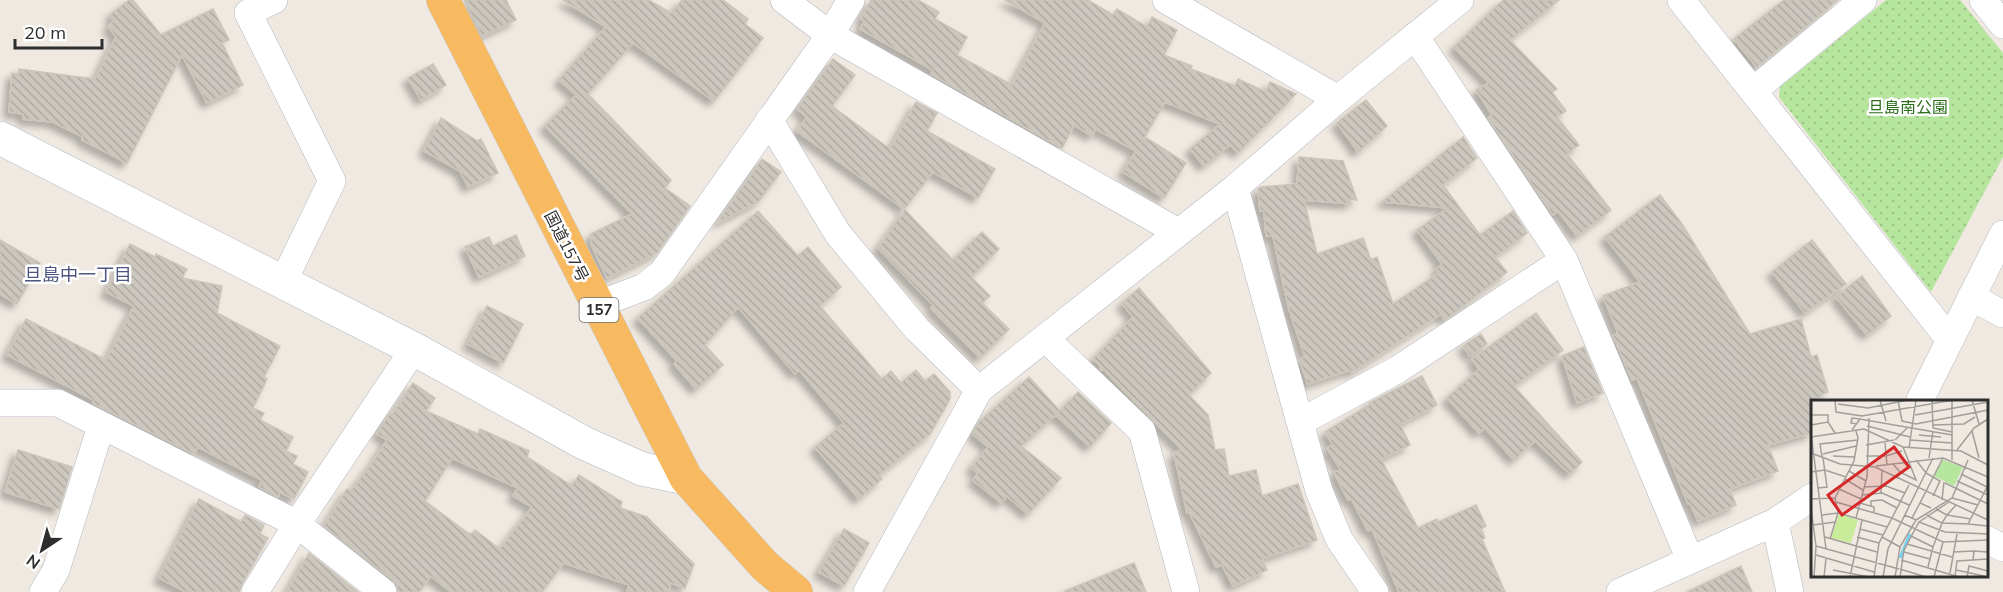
<svg xmlns="http://www.w3.org/2000/svg" width="2003" height="592" font-family="Mulish,'Noto Sans JP',sans-serif">
  <style>
    .park { fill: url(#park-dots) }
    .building { fill: url(#building-back-hatch); stroke: #cbc5ba; stroke-width: 1.5; fill-rule: evenodd; filter: url(#shadow) }
    .lines { fill: none; stroke-linecap: round; stroke-linejoin: round }
    .minor-casing { stroke: #b4b7c1; stroke-width: 28 }
    .tertiary-casing { stroke: #b4b7c1; stroke-width: 34 }
    .trunk-casing { stroke: #c9c9c9; stroke-width: 34 }
    .minor { stroke: #fff; stroke-width: 27 }
    .tertiary { stroke: #fff; stroke-width: 33 }
    .trunk { stroke: #f8ba60; stroke-width: 33 }
    .labels { text-anchor: middle; stroke-width: 5; stroke-linejoin: round; paint-order: stroke }
    .shield { fill: #fff; stroke: #6d6d6d; stroke-width: 1.5 }
    .shield-label { font-size: 15px; font-weight: bold; fill: #2e2e2e }
    .park-label { font-size: 16px; fill: #2c6e1b; stroke: #fff }
    .street-label { font-size: 16px; fill: #2e2e2e; stroke: #fff }
    .neighbourhood-label { font-size: 18px; fill: #4d5680; stroke: #fff }
    .inset-river { fill: none; stroke: #75cff0; stroke-width: 3 }
    .inset-road { fill: none; stroke: #a29e99; stroke-width: 1.5 }
    .view { fill: #d62828; fill-opacity: 0.15; stroke: #d62828; stroke-width: 3 }
    .inset-edge { fill: none; stroke: #2e2e2e; stroke-width: 3 }
  </style>
  <defs>
    <pattern id="park-dots" width="8" height="8" patternUnits="userSpaceOnUse" patternTransform="scale(1.5)"><rect width="8" height="8" fill="#b6e59e"/><path d="M2 2h.1M6 6h.1" fill="none" stroke="#9dc588" stroke-width="1.8" stroke-linecap="round"/></pattern>
    <pattern id="building-back-hatch" width="6" height="6" patternUnits="userSpaceOnUse" patternTransform="scale(1.5)"><rect width="6" height="6" fill="#cbc7bf"/><path d="M-1 5l2 2M0 0l6 6M5-1l2 2" fill="none" stroke="#afaba4"/></pattern>
    <filter id="shadow"><feDropShadow dx="-5.5" dy="5.5" stdDeviation="3" flood-color="#0004"/></filter>
  </defs>
  <rect width="100%" height="100%" fill="#efe9e1"/>
  <path class="park" d="M1886 0H1960L2003 53V157L1931 292 1779 97 1780 87Z"/>
  <path class="building" d="M129 0H133L161 35 213 9 229 40 222 43 243 85 207 103 182 55 127 163 82 140 83 137 53 122 23 119V114L9 112 12 73 19 74V69L95 79 116 37 108 26 114 21 110 15Z
    M464 0H506L516 20 482 36Z
    M563 0H649L671 13 682 0H723L748 19 745 24 763 38 714 101 633 43 588 94 671 180 665 188 690 206 657 253 607 278 591 244V234L632 214 545 126 576 95 559 80 606 27Z
    M871 0H918L939 12 935 19 967 37 957 55 1012 85 1045 23 1005 0H1088L1113 15 1117 9 1147 27 1152 17 1177 30 1164 55 1192 66 1191 69 1235 86 1238 79 1266 92 1270 82 1296 94 1238 153 1230 145 1204 166 1190 149 1220 124 1165 102 1140 145 1145 137 1186 163 1164 198 1123 172 1136 151 1096 129 1092 136 1074 125 1062 148 931 74 933 70 860 29 865 21 861 19Z
    M1503 0H1559L1510 40 1557 89 1552 92 1566 111 1557 117 1579 145 1567 154 1611 210 1577 236 1558 211 1553 215 1488 118 1492 115 1476 90 1489 83 1454 47Z
    M1784 0H1838L1757 67 1734 39Z
    M833 59 855 75 832 106 890 149 916 102 937 113 927 131 995 169 978 198 933 172 904 209 797 131 807 117 797 109Z
    M433 64 446 85 421 100 408 78Z
    M1366 100 1387 126 1358 152 1337 123Z
    M441 118 477 141 481 139 498 173 468 187 460 171 424 151Z
    M1463 137 1477 158 1443 185 1480 235 1513 211 1527 233 1495 257 1507 272 1445 320 1441 314 1352 372 1350 370 1308 384 1299 359 1305 357 1288 306 1273 236H1266L1264 211H1260L1258 189 1261 187 1297 184 1299 157 1343 161 1357 200 1349 199 1351 204 1304 200 1317 254 1363 238 1371 260 1377 257 1393 304 1439 273 1436 269 1442 264 1417 230 1448 208 1382 202Z
    M762 159 781 172 758 202 717 223Z
    M1660 195 1682 224 1750 334 1801 319 1811 357 1817 355 1828 392 1819 395 1820 402H1812V433L1768 445 1778 471 1730 489 1736 505 1698 521 1690 503 1688 504 1637 378 1632 380 1613 336 1618 333 1603 296 1640 282 1605 237Z
    M905 210 953 260 982 232 999 249 971 277 990 296 982 303 1009 329 980 358 931 308 934 306 878 248Z
    M758 211 798 256 808 247 841 287 820 306 882 379 891 371 901 383 916 370 925 381 934 374 950 392V399L930 434 879 475 882 479 859 499 815 447 844 423 799 370 795 374 738 307 705 345 723 365 696 389 674 364 677 361 638 318Z
    M516 235 525 256 479 277 465 247 489 237 493 246Z
    M0 240 40 263 17 304 0 294Z
    M1812 240 1846 284 1805 313 1772 272Z
    M130 244 155 257 156 254 187 269 182 278 222 286 217 313 280 346 264 377 267 379 253 408 264 413 260 420 293 437 286 451 297 456 293 464 308 472 294 499 280 492 278 497 259 487 262 480 198 447 194 454 93 403 94 400 7 355 26 319 106 360 134 306 106 292Z
    M1862 276 1891 316 1867 335 1836 297Z
    M1139 288 1211 373 1189 395 1208 415 1215 450 1224 449 1229 476 1256 470 1262 496 1298 484 1317 540 1262 559 1267 570 1233 586 1222 565 1216 567 1189 512 1187 513 1174 453 1182 450 1101 367 1102 371 1100 368 1101 367 1093 359 1133 317 1122 303Z
    M487 306 523 324 503 363 468 344Z
    M1536 313 1563 350 1514 386 1582 462 1570 474 1535 441 1514 460 1485 428 1479 433 1447 398 1479 369 1472 359Z
    M1481 334 1487 344 1470 356 1463 346Z
    M1584 347 1603 393 1577 403 1562 356Z
    M1422 376 1437 405 1400 424 1410 445 1381 459 1418 528 1437 519 1438 522 1476 505 1486 526 1481 529 1485 538 1482 539 1505 592H1399L1372 529 1368 531 1352 500H1348L1334 472 1341 470 1327 448 1333 445 1325 432 1369 405V403Z
    M1029 377 1060 411 1021 446 1061 478 1028 514 1007 496 1001 503 973 480 978 473 971 468 988 447 973 434 979 422Z
    M413 383 435 398 426 411 478 434 480 429 529 451 527 457 572 486 579 475 622 502 620 508 647 517 694 564 685 588 671 583 668 592H627L629 585 564 563 542 592H451L431 576 419 592H398L397 586 393 580 324 526 347 489 351 491 373 462 387 440 377 434 390 413 393 414ZM452 458 518 488 513 496 532 507 500 549 475 530 472 534 468 533 425 501Z
    M1078 392 1111 423 1090 447 1056 415Z
    M18 450 72 467 59 509 5 492Z
    M199 499 241 522 245 515 264 525 260 534 268 538 242 584 239 592H186L159 578Z
    M844 529 869 543 844 586 819 572Z
    M309 553 358 592H287Z
    M1134 563 1146 592H1065V591Z
    M1741 566 1752 592H1687Z"/>
  <g class="lines">
    <defs>
      <path id="minor" d="M274 0 248 13 332 181 283 282
        M784 0 830 35 1178 232
        M1166 0 1338 99
        M1681 0 1950 340
        M1983 0 2003 25
        M1415 36 1564 260 1690 560
        M1753 91 1863 0
        M769 120 838 234 917 329 979 390
        M1235 188 1319 491 1339 539 1375 592
        M1971 297 2003 314
        M597 305 644 287 662 273 830 35 851 0
        M1046 339 1142 431 1186 592
        M1919 402 2003 234
        M0 403H58L297 524 383 592
        M1300 422 1397 370 1564 260
        M1775 522 1790 592
        M1986 539 2003 548
        M43 592 56 570 101 426
        M255 592 297 524 414 349
        M867 592 979 390 1235 188 1338 99 1460 0
        M1620 592 1775 522 1812 497"/>
      <path id="tertiary" d="M0 138 414 349 584 443 642 469 686 478"/>
      <path id="trunk" d="M443 0 686 478 765 566 796 592"/>
    </defs>
    <use href="#minor" class="minor-casing"/>
    <use href="#tertiary" class="tertiary-casing"/>
    <use href="#trunk" class="trunk-casing"/>
    <use href="#minor" class="minor"/>
    <use href="#tertiary" class="tertiary"/>
    <use href="#trunk" class="trunk"/>
  </g>
  <g class="labels">
    <rect class="shield" x="579.5" y="298" width="39" height="24" rx="4.5"/>
    <g class="shield-label">
      <text x="599" y="315">157</text>
    </g>
    <g class="park-label">
      <text x="1908" y="113">旦島南公園</text>
    </g>
    <g class="street-label">
      <text transform="translate(567 246) rotate(63)" y="6">国道157号</text>
    </g>
    <g class="neighbourhood-label">
      <text x="78" y="281">旦島中一丁目</text>
    </g>
  </g>
  <g transform="translate(1811 400)">
    <rect width="177" height="177" fill="#efe9e1"/>
    <path d="M132 60 152 67 143 86 123 76Z" fill="#b6e59e"/>
    <path d="M28 114 47 120 40 143 20 138Z" fill="#c9ec9a"/>
    <path class="inset-river" d="M89 158 99 134"/>
    <path class="inset-road" d="M24 0 25 12 51 16 142 0M69 0 75 21M87 0 91 21 105 24 177 10M121 0 122 28 141 32M141 0V60M161 0 168 24M27 4 57 8 97 0M0 15H17V22M104 15 177 2M46 24 40 23 41 18 49 19M0 25 17 22 24 33M122 25 153 24 164 17M56 26 99 37M41 30 49 19 141 35M161 31 168 58M0 34 15 149M108 35 130 37M0 37 53 29 92 47 150 51 177 65M84 40 97 27M99 40 141 43M74 43 76 65M55 45 83 40M98 48 105 0M146 50 163 28 177 19M0 53 29 64 64 67 177 120M12 54 45 46M22 56 43 57M55 56H75L91 51M11 57 9 44 47 40M118 58 122 31M105 60 115 73 129 81 122 96M82 64 89 72 86 79M65 66 132 58 177 77M38 71 55 81M0 72 14 70 35 77M89 72 105 80 92 47M150 74 176 87M34 79 52 90M146 81 177 95M134 83 177 104M53 87 75 86 94 93M7 88 16 87 12 58M28 89 50 99M70 94 71 71M51 95 71 93 98 105M141 98 167 105M0 99 24 98M131 100 133 82M25 102 81 118 132 142 177 140M49 103 63 107V113M145 105 136 115 160 119M60 106V101L71 100 86 108M0 108 5 146 3 177M120 108 109 103 132 58M125 109 136 115 131 123 158 124M11 115 27 113 76 127M93 115 101 118 109 103M115 115 131 123 122 147M45 118 56 77 58 18M105 120 141 98 157 60M108 122 134 132 177 134M157 124 177 85M157 124 177 126M2 125 24 122M49 129 72 135M100 136 122 147 117 167M14 137 66 152M46 137 68 143M71 137 89 147M19 139 27 113 24 98 43 61 47 38 45 31M96 144 141 157M5 146 88 169M93 152 119 159M142 152 163 151M5 155 63 172M90 160 148 177M162 160 163 151 177 152M89 169 115 177M22 170 58 177M145 170 173 176M139 173 146 134M144 176 146 161 177 159M13 177 15 158M39 177 51 120M63 177 68 143 98 85M72 177 77 149 122 58M84 177 89 147 105 120 101 118M89 177 93 150 108 122 138 102M123 177 132 142M156 177 158 166 177 171"/>
    <path class="view" d="M83 47 98 67 31 115 17 95Z"/>
    <rect width="177" height="177" class="inset-edge"/>
  </g>
  <g transform="translate(42 550) rotate(216)" stroke="#ffffff" stroke-width="4.5" paint-order="stroke">
  <path d="M0-4.5L10 22L0 15L-10 22Z" fill="#2e2e2e"/>
  <text y="-9" font-size="16" font-weight="bold" text-anchor="middle" fill="#2e2e2e">N</text>
  </g>
  <path d="M15 39v9h87v-9" fill="none" stroke="#2e2e2e" stroke-width="3"/>
  <text x="24" y="39" font-size="18" fill="#2e2e2e" stroke="#ffffff" stroke-width="4.5" paint-order="stroke">20 m</text>
</svg>
